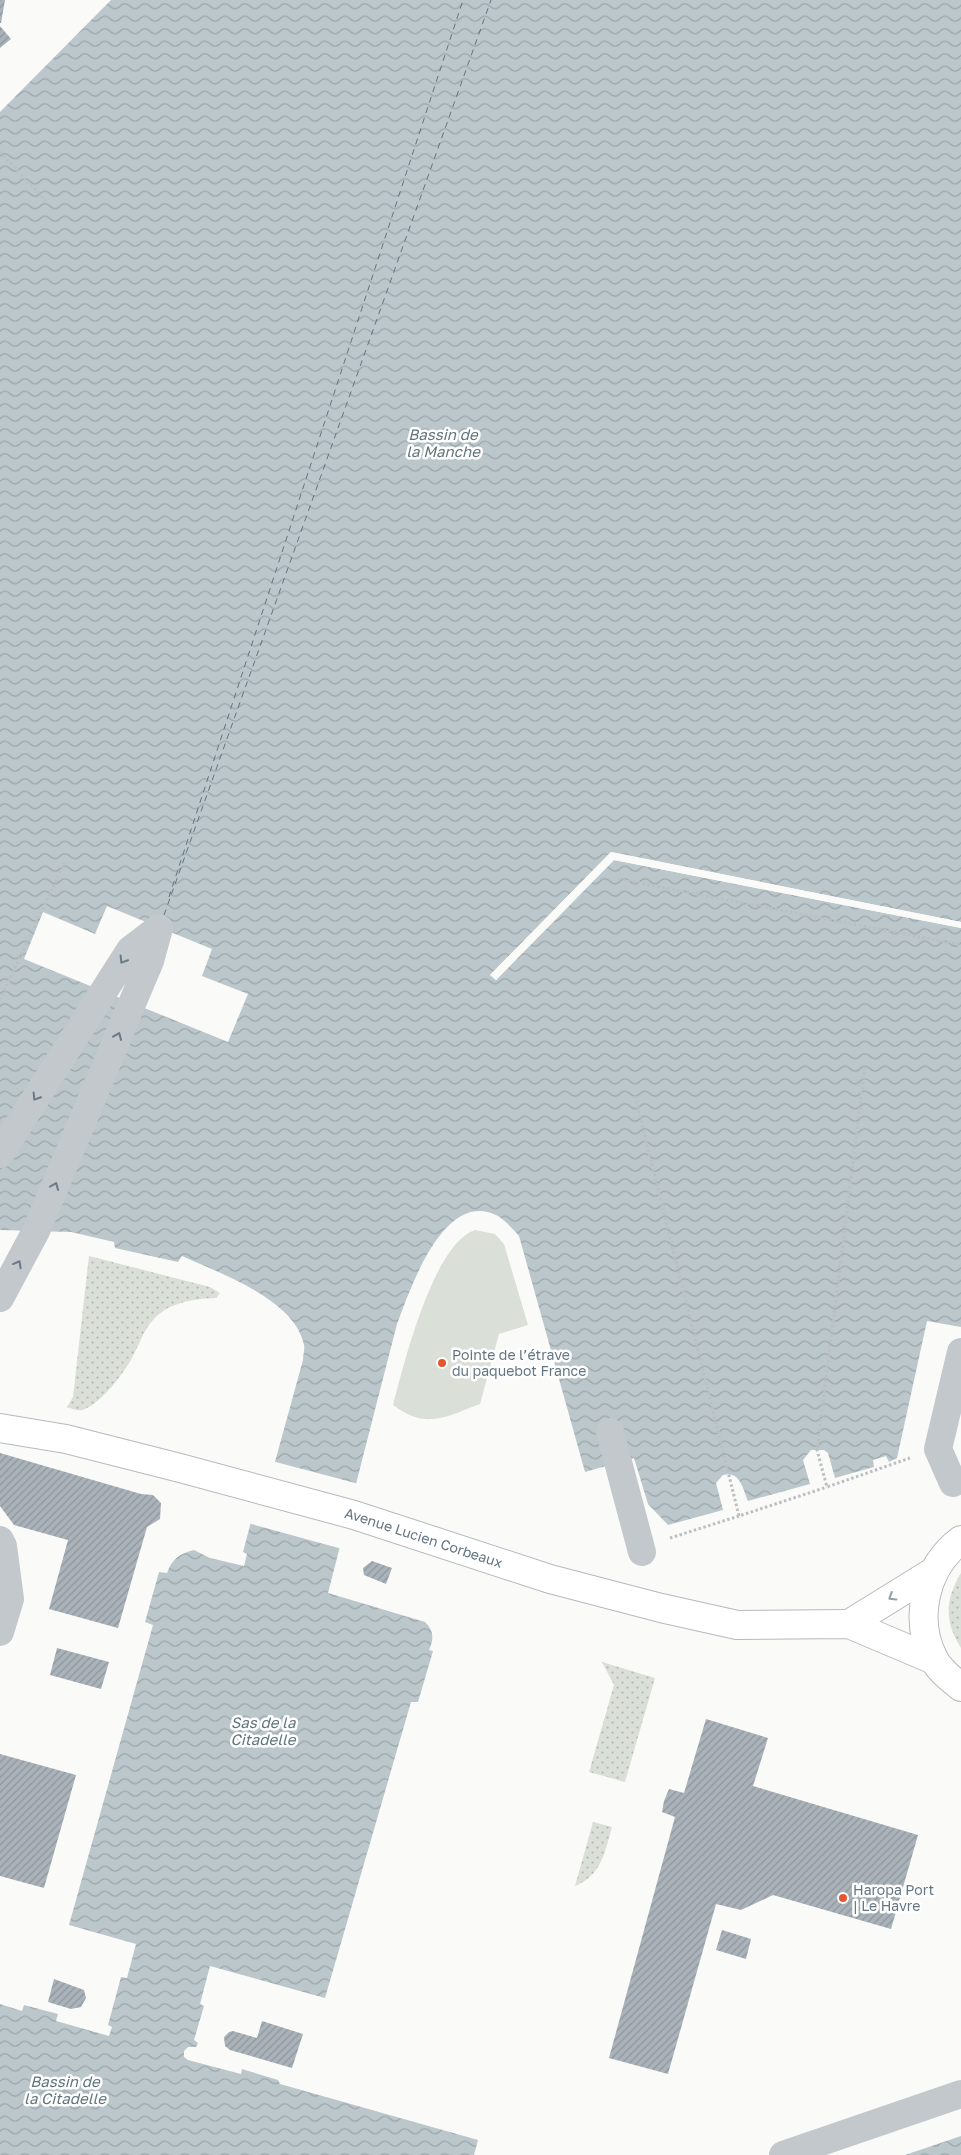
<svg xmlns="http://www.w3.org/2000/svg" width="961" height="2155" font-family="'Golos Text',sans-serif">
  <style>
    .grass { fill: url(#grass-dots) }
    .green { fill: #dadfd7 }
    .water { fill: url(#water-waves) }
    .pier { fill: #fafaf8 }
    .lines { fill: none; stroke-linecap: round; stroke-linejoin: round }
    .ferry { stroke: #60757c; stroke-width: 1; stroke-dasharray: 6 5; stroke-linecap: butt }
    .building { fill: url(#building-hatch) }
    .major-casing { stroke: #b5babe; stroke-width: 30 }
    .path { stroke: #bbbfc2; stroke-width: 3; stroke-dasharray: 2.5 2.5; stroke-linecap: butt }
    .minor { stroke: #c3c8cc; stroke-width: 28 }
    .major { stroke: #fff; stroke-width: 28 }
    .oneway { stroke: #6a7a87 }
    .oneway2 { stroke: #939fa8 }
    .poi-dot { fill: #e4572e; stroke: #fff; stroke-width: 2 }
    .labels { text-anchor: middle; stroke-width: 5; stroke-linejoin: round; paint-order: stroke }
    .poi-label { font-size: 14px; fill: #657683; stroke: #fff; text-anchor: start }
    .street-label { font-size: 14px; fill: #657683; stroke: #fff }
    .water-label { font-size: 15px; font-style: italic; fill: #60757c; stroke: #fff }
  </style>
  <defs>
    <pattern id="grass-dots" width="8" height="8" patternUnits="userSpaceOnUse" patternTransform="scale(1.25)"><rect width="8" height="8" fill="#dadfd7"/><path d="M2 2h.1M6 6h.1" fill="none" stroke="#b4b9b4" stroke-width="1.8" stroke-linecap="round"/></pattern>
    <pattern id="water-waves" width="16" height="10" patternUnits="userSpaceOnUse" patternTransform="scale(1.25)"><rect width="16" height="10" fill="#bbc7cb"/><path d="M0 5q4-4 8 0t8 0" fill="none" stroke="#9ca6aa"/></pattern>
    <pattern id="building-hatch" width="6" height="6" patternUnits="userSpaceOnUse" patternTransform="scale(1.25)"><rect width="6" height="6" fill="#aab3b9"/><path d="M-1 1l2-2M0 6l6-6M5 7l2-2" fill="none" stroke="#8e969c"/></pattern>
  </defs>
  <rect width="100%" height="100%" fill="#fafaf8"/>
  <path class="grass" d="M89 1256 210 1287 220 1293 216 1298C193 1299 169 1302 153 1320 143 1331 139 1345 132 1358 124 1373 101 1403 85 1409 79 1412 73 1409 67 1407L73 1397Z
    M961 1573V1648C944 1621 945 1600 961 1573Z
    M602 1662 655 1678 625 1782 589 1772 614 1685Z
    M593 1822 612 1827C605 1852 601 1876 575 1886Z"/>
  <path class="green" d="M475 1230 495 1234 504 1244 528 1325 499 1334 480 1404C445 1417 426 1430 393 1405 404 1364 433 1244 475 1230Z"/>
  <path class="water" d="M111 0H961V922L611 852 490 975 496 980 614 860 961 928V1327L927 1321 897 1458 889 1462 886 1456 873 1460 874 1467 835 1478 828 1453 824 1450H811L803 1460 810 1484 748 1501C743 1489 740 1470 723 1475L716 1483 723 1510 668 1525 648 1504 634 1458 585 1472 519 1236C512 1228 505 1220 496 1215 443 1190 410 1290 397 1324L328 1593 425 1622C434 1631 434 1639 429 1650L433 1651 418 1702H411L325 1998 210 1966 200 2004 204 2006 194 2040 198 2043 196 2047H188L184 2051V2057L188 2060 241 2074 242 2069 278 2080 280 2084 478 2140 474 2155H0V2004L22 2011 24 2005 58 2014 56 2021 109 2036 112 2027 108 2025 121 1977 127 1978 136 1944 69 1925 153 1625 145 1622 159 1572 167 1573C172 1559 179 1554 194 1550L210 1558 244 1566 247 1554 243 1552 252 1518 259 1520 303 1360C303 1355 305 1349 304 1345 295 1299 219 1273 182 1256L178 1262 115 1248 114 1242 71 1232 0 1230V112Z
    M961 2136V2155H905Z"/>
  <path class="pier" d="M611 852 961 922V925L612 855 494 975 496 976 614 858 961 926V928L614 860 496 980 490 975Z
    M107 906 212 949 202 976 248 994 228 1042 24 959 43 912 95 934Z
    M272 1461 359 1484 342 1549 248 1523 250 1516 257 1517Z"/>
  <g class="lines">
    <path class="ferry" d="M169 897 463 0
      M164 915 491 0"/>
  </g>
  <path class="building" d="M0 0H5L1 23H0Z
    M0 26 11 39 0 48Z
    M0 1453 141 1494 153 1495 161 1503 160 1519 147 1527 118 1628 49 1609 68 1540 14 1525 0 1506Z
    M372 1561 392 1568 386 1584 364 1575 363 1568Z
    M57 1648 109 1662 101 1689 50 1675Z
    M706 1719 768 1738 753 1786 918 1835 891 1929 773 1895 741 1910 716 1904 668 2074 609 2058 675 1817 662 1812 664 1801 669 1789 684 1793Z
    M0 1754 76 1775 44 1888 0 1876Z
    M722 1930 751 1939 746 1959 716 1950Z
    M54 1979 84 1990 86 1998 81 2007 71 2009 48 2002Z
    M262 2021 303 2034 292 2068 230 2050 225 2046 224 2037 229 2032 233 2031 257 2038Z"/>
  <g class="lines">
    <defs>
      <g id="major">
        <path id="s1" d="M0 1428 66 1439 180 1468 354 1515 550 1579 661 1608 737 1625 849 1624 934 1660"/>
        <path d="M961 1540C925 1567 913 1619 934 1659 939 1670 951 1679 961 1687"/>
        <path d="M849 1624 933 1572"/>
      </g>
    </defs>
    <use href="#major" class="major-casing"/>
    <path class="path" d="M0 152 46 201
      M618 879 961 945
      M0 1000 65 861
      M865 1067 817 1450 827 1487 910 1458
      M635 1096 739 1516 827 1487
      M670 1538 739 1516"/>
    <path class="minor" d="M0 1154 130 950 159 928
      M0 1298 36 1231 150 961 159 928
      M610 1432 642 1552
      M953 1483 938 1449 961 1352
      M0 1540 3 1546 10 1599 0 1632
      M783 2155 961 2094"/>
    <use href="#major" class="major"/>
  </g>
  <defs><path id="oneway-chevron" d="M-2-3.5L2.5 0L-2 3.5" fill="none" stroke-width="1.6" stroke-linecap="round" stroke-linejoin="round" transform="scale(1.25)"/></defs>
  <g class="oneway">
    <use href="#oneway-chevron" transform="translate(123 960) rotate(122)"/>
    <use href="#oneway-chevron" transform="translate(118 1036) rotate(-67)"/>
    <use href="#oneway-chevron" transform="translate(36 1097) rotate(122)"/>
    <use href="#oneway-chevron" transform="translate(55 1186) rotate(-67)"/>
    <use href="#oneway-chevron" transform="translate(18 1264) rotate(-61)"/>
  </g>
  <use class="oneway2" href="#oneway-chevron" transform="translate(892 1597) rotate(148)"/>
  <g class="poi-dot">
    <circle cx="442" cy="1363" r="5"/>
    <circle cx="843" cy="1898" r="5"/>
  </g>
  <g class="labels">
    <g class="poi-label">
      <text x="452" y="1360">Pointe de l’étrave<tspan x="452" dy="16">du paquebot France</tspan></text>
      <text x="853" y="1895">Haropa Port<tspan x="853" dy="16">| Le Havre</tspan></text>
    </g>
    <g class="street-label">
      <text dy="5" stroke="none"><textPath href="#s1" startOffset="438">Avenue Lucien Corbeaux</textPath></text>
    </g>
    <g class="water-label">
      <text x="443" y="440">Bassin de<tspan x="443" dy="17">la Manche</tspan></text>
      <text x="263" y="1728">Sas de la<tspan x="263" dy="17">Citadelle</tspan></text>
      <text x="65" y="2087">Bassin de<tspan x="65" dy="17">la Citadelle</tspan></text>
    </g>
  </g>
</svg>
